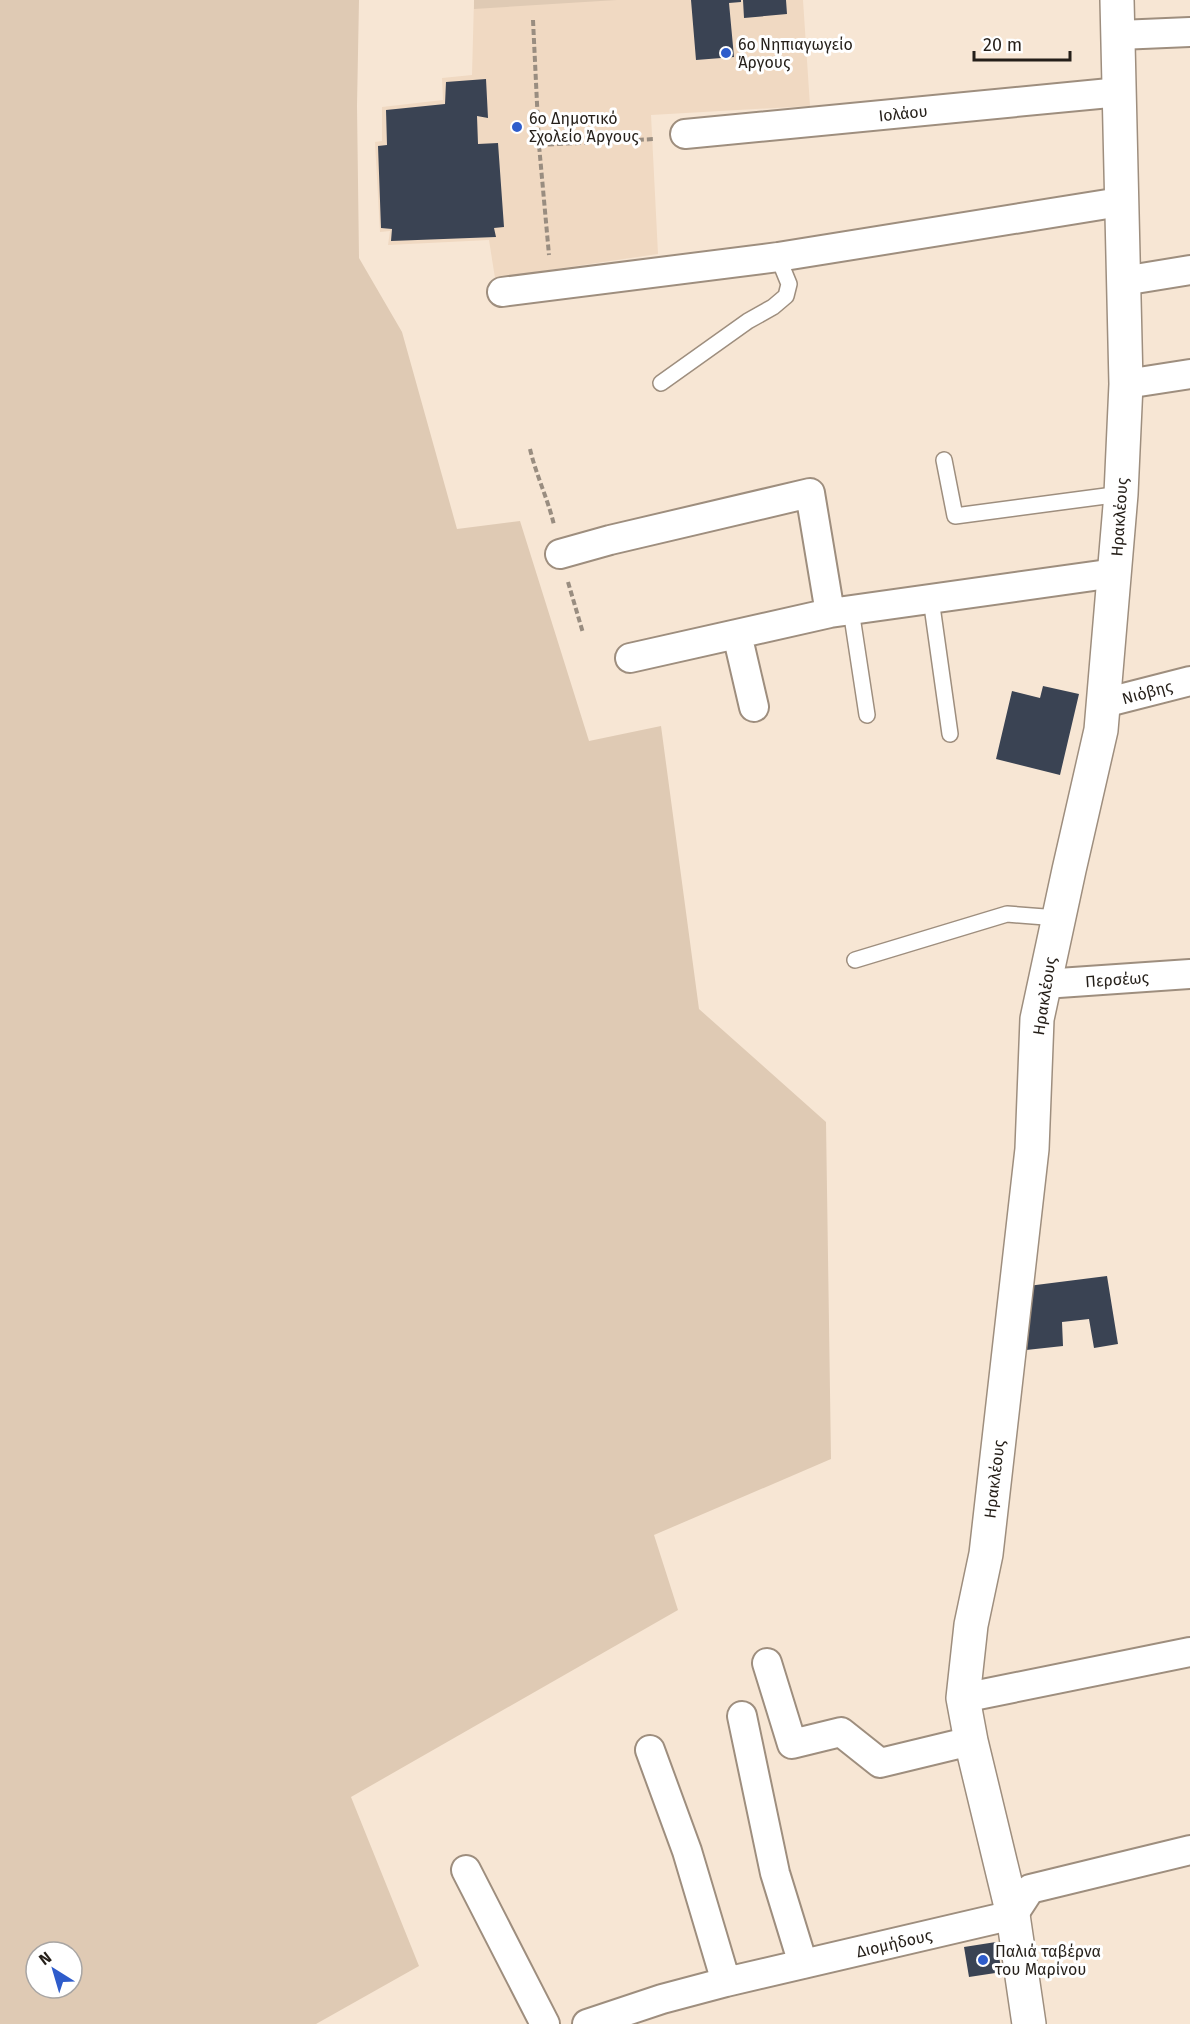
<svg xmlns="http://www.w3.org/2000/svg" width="1190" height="2024" font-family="'Fira Sans',sans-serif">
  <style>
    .built { fill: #f0d9c2 }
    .green { fill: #dfcab4; fill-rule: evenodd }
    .building { fill: #3a4353 }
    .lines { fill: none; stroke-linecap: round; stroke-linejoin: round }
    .lane-casing { stroke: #9e8e7e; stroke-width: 18 }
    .street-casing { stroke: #9e8e7e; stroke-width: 32 }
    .secondary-casing { stroke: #9e8e7e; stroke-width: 36 }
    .path { stroke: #998d80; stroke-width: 4; stroke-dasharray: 6 3; stroke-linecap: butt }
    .lane { stroke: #fff; stroke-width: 15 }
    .street { stroke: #fff; stroke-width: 28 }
    .secondary { stroke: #fff; stroke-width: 33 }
    .poi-dot { fill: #2e5ccb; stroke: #fff; stroke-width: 2 }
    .labels { text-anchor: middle; stroke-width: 6; stroke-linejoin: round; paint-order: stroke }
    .poi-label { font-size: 16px; fill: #251f19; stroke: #fff; text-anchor: start }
    .street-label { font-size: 16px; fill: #251f19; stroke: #fff }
  </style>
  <rect width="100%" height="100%" fill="#f7e6d4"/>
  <path class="built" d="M474 0H803L810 106 651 115 658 254 495 278 489 240 388 245 390 231 380 232 375 142 382 141V107L443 100 442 78 472 75Z"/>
  <path class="green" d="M0 0H359L357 106 359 258 402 332 457 529 520 521 589 741 661 726 699 1009 826 1122 831 1459 654 1535 678 1610 351 1797 419 1966 316 2024H0ZM36 1952H72V1988H36Z
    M474 0H617L474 9Z"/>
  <path class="building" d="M691 0H741V2L729 3 734 57 696 60Z
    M743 0H786L787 14 744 18Z
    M486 79 488 118 477 116 478 144 498 143 504 227 494 228 496 237 391 241 392 229 381 228 378 146 387 145 386 110 445 104 446 82Z
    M1043 686 1079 694 1060 775 996 759 1012 691 1040 698Z
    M1107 1276 1118 1344 1094 1348 1089 1319 1062 1322 1063 1346 1017 1351 1028 1286Z
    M996 1942 1002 1972 969 1977 964 1947Z"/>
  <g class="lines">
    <defs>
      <path id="lane" d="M661 383 748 321 773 307 786 296 789 284 778 257
        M944 460 955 516 1121 494
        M931 599 950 734
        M851 610 867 715
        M855 960 1007 914 1058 918"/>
      <path id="street" d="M1119 35 1190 32
        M685 134 1120 92
        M1123 281 1190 270
        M502 292 778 257 1120 202
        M1126 384 1190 374
        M560 554 610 540 810 493 830 613
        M737 634 754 707
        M630 658 830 613 1115 573
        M1104 703 1190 681
        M1044 984 1190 974
        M767 1663 792 1744 841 1732 880 1763 971 1741
        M963 1698 1190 1652
        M742 1716 775 1873 803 1964
        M650 1750 687 1851 726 1982
        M466 1870 545 2024
        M587 2024 662 1999 726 1982 1013 1915 1030 1889 1190 1850"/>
      <path id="secondary" d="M1029 2024 1013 1915 971 1741 963 1698 971 1625 986 1554 1032 1149 1037 1019 1069 870 1101 730 1121 494 1126 384 1117 0"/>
    </defs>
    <use href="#lane" class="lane-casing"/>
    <use href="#street" class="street-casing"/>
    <use href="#secondary" class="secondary-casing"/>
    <path class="path" d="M533 20 539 145 549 255
      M539 145 655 139
      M530 449C536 475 548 499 554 525
      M568 582 583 633"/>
    <use href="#lane" class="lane"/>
    <use href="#street" class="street"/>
    <use href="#secondary" class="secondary"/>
  </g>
  <g class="poi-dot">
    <circle cx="726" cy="53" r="6"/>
    <circle cx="517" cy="127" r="6"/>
    <circle cx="983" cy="1960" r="6"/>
  </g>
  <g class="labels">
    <g class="poi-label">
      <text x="738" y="50">6ο Νηπιαγωγείο<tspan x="738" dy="18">Άργους</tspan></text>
      <text x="529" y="124">6ο Δημοτικό<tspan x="529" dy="18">Σχολείο Άργους</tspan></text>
      <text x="995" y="1957">Παλιά ταβέρνα<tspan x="995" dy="18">του Μαρίνου</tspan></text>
    </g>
    <g class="street-label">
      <text transform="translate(903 113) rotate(-6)" y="6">Ιολάου</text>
      <text transform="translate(1119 517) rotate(-86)" y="6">Ηρακλέους</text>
      <text transform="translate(1147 692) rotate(-15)" y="6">Νιόβης</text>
      <text transform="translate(1117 979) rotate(-4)" y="6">Περσέως</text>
      <text transform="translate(1044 996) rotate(-81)" y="6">Ηρακλέους</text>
      <text transform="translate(994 1479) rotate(-83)" y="6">Ηρακλέους</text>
      <text transform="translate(894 1943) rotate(-13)" y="6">Διομήδους</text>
    </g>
  </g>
  <g transform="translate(54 1970) rotate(323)"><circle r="28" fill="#ffffff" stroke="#a8a5a3" stroke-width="1.5"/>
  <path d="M0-4.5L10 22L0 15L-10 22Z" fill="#2e5ccb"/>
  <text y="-9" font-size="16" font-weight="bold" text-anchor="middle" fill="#251f19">N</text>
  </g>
  <path d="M974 51v9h96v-9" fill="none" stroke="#251f19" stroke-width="3"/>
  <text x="983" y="51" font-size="18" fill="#251f19" stroke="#ffffff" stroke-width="4.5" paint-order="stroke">20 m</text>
</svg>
